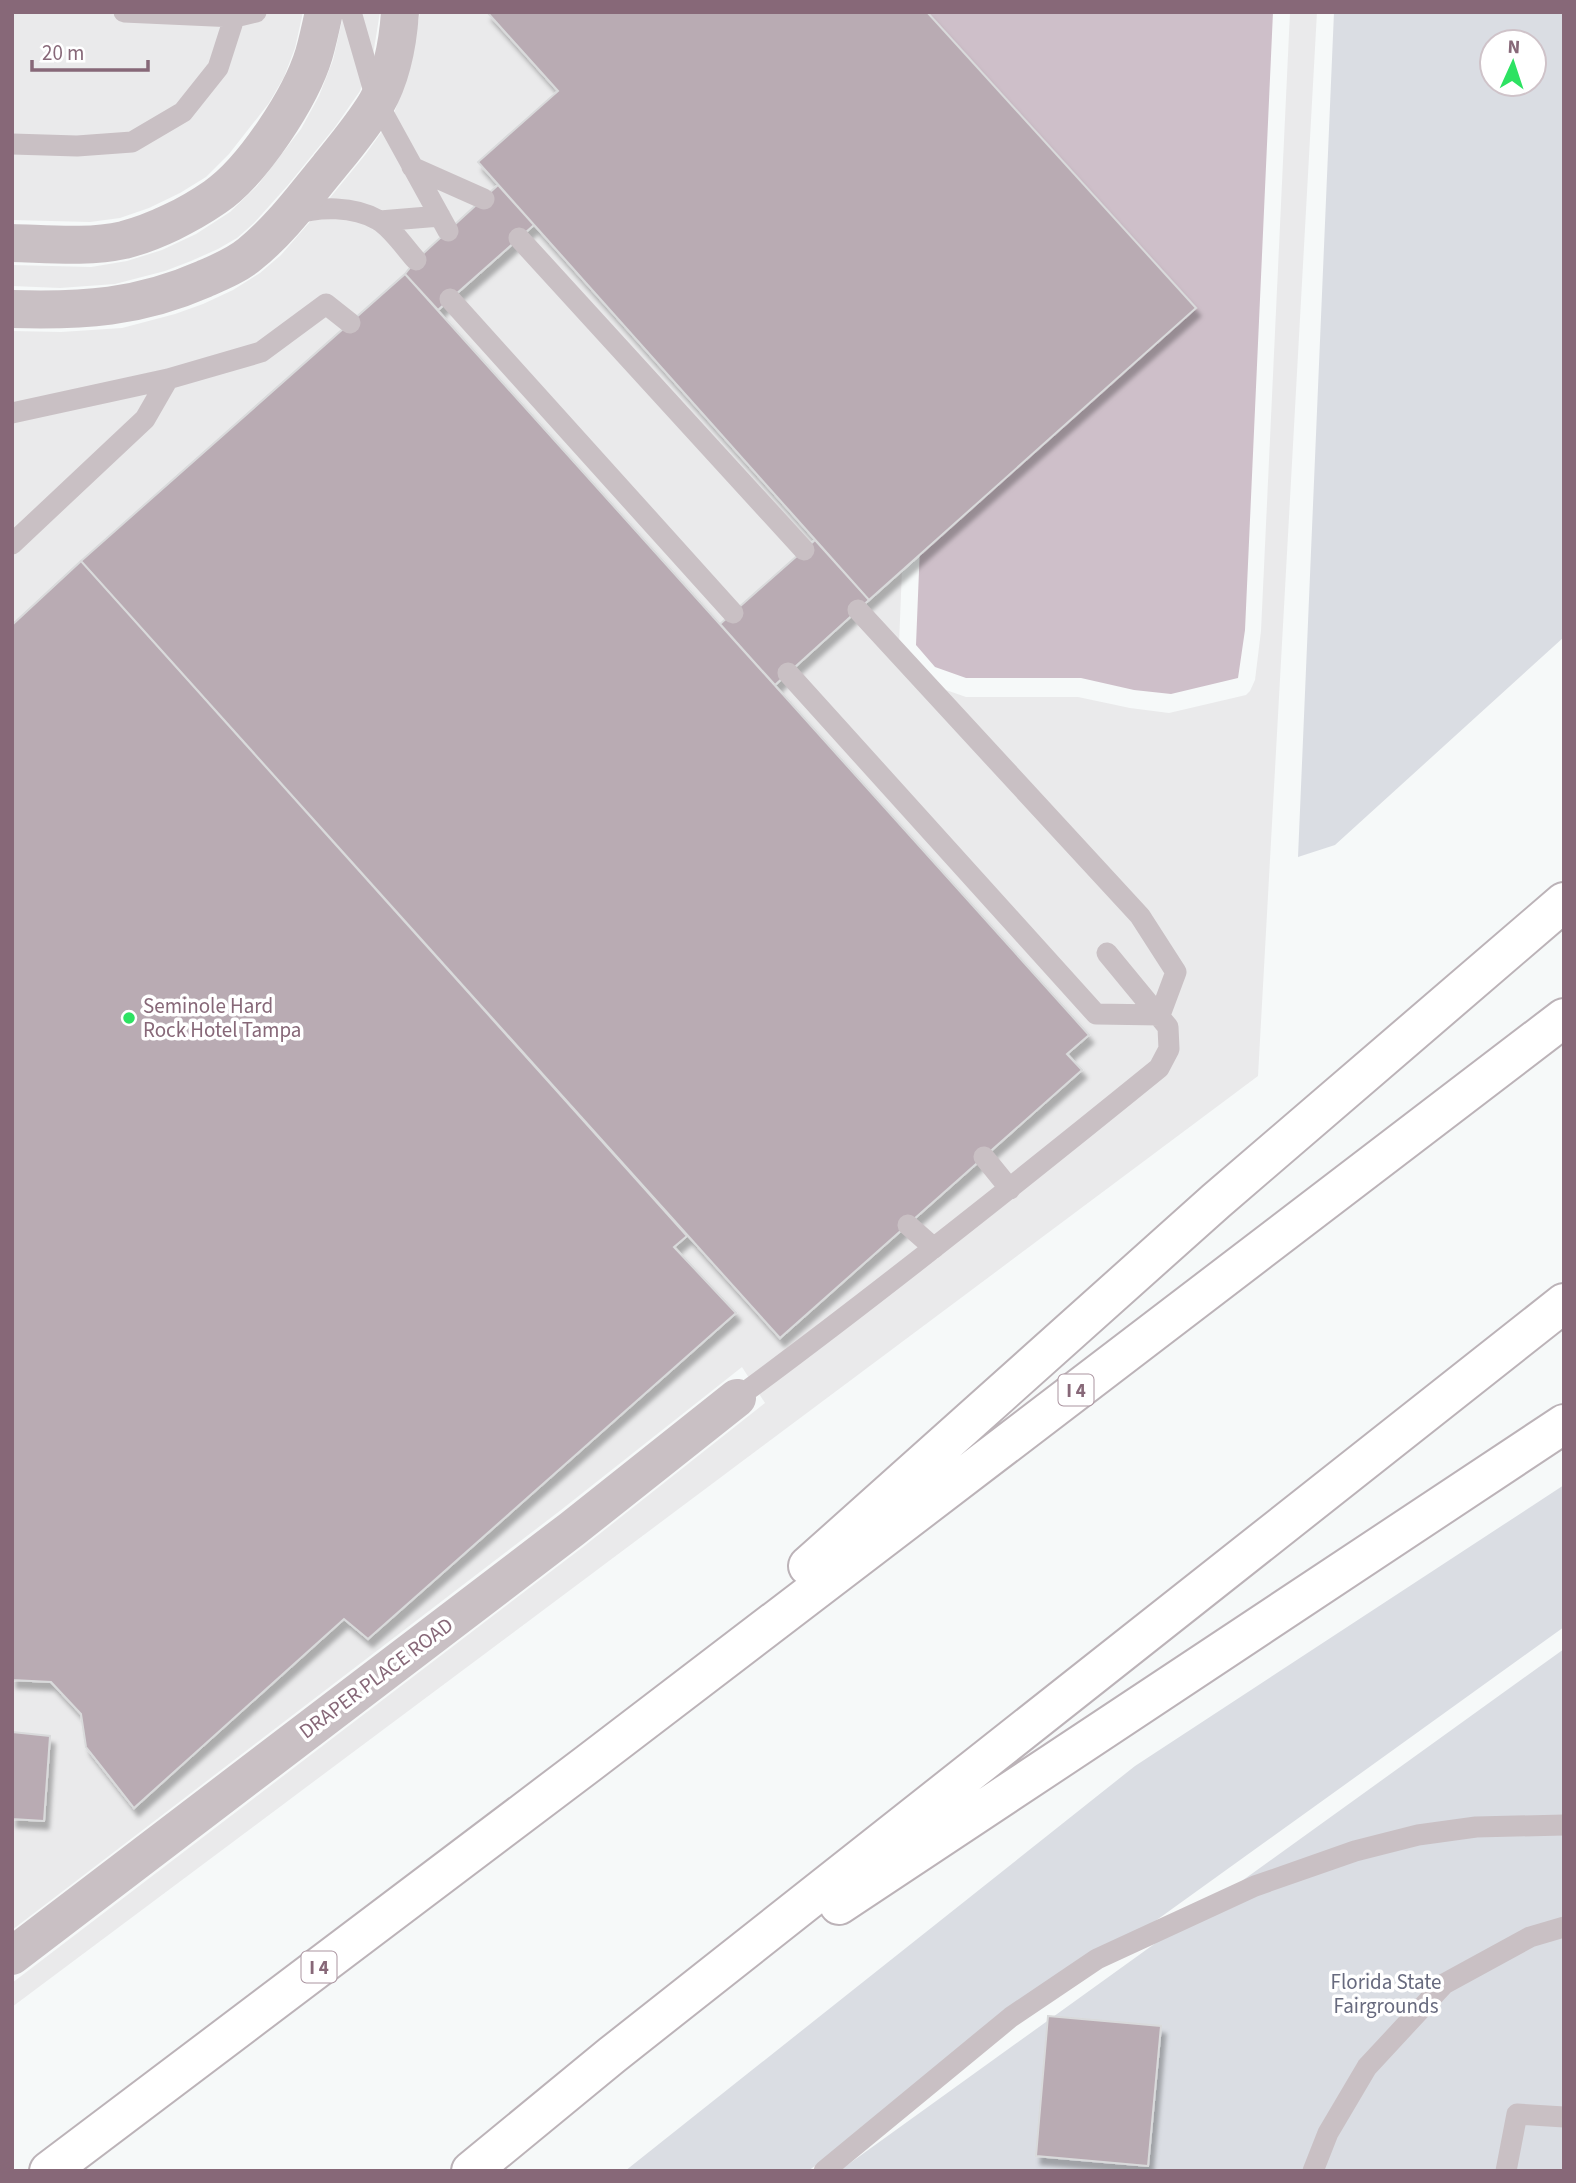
<svg xmlns="http://www.w3.org/2000/svg" width="1576" height="2183" font-family="'Source Sans 3',sans-serif">
  <style>
    .built { fill: #eaeaeb }
    .green { fill: #dadde3; fill-rule: evenodd }
    .water { fill: #cebfc9 }
    .building { fill: #b9abb3; stroke: #d9dadb; stroke-width: 2; filter: url(#shadow) }
    .lines { fill: none; stroke-linecap: round; stroke-linejoin: round }
    .motorway-casing { stroke: #bcb3b8; stroke-width: 42 }
    .service { stroke: #c9c0c4; stroke-width: 21 }
    .minor { stroke: #c9c0c4; stroke-width: 38 }
    .motorway { stroke: #fff; stroke-width: 38 }
    .poi-dot { fill: #2de262; stroke: #fff; stroke-width: 2.5 }
    .labels { text-anchor: middle; stroke-width: 7; stroke-linejoin: round; paint-order: stroke }
    .shield { fill: #fff; stroke: #ab95a0; stroke-width: 2 }
    .shield-label { font-size: 19px; font-weight: bold; fill: #876878 }
    .poi-label { font-size: 21px; fill: #876878; stroke: #fff; text-anchor: start }
    .street-label { font-size: 21px; fill: #876878; stroke: #fff }
    .park-label { font-size: 21px; fill: #676a7e; stroke: #fff }
  </style>
  <defs>
    <filter id="shadow"><feDropShadow dx="4.5" dy="8" stdDeviation="2" flood-color="#0004"/></filter>
  </defs>
  <rect width="100%" height="100%" fill="#f6f9f9"/>
  <path class="built" d="M12 12H303L295 48 284 77 269 103 229 154 206 177 180 193 149 208 120 218 90 222 12 220Z
    M344 12H380L373 55 360 91 335 127 288 185 254 223 237 238 218 249 191 261 165 271 115 284 60 288 12 286V265L91 267 127 261 162 250 196 234 230 212 257 186 301 129 319 96 333 60Z
    M420 12H902L923 36 899 645 926 683 966 697H1078L1130 708 1169 713 1246 695 1250 691 1255 680 1261 631 1290 12H1317L1258 1076 12 2007V1983L583 1547 765 1403 742 1367 561 1510 12 1930V331L61 332 122 328 175 314 203 304 233 290 260 273 281 255 315 216 365 155 393 116 410 69Z"/>
  <path class="green" d="M1334 12H1564V637L1335 845 1298 857ZM1492 42H1534V84H1492Z
    M1564 1485V1627L808 2171H625L1135 1766Z
    M1564 1649V2171H839Z"/>
  <path class="water" d="M927 12H1273L1245 630 1238 678 1171 694 1134 690 1081 678H966L935 667 916 645 941 28Z"/>
  <path class="building" d="M487 12H927L1196 308 869 600 478 162 558 91Z
    M498 185 534 225 438 310 405 274 416 260Z
    M405 274 1089 1035 1067 1054 1082 1070 780 1338 81 561Z
    M815 540 869 600 775 685 720 624Z
    M81 561 687 1236 674 1247 736 1313 368 1639 344 1619 134 1808 86 1747 81 1714 51 1682 12 1680V625Z
    M12 1732 50 1736 44 1821 12 1819Z
    M1048 2016 1161 2026 1148 2166 1036 2156Z"/>
  <g class="lines">
    <defs>
      <path id="motorway" d="M808 1566 1216 1201 1564 902
        M839 1905 1564 1424
        M49 2171 589 1763 1564 1018
        M471 2171 612 2055 1564 1303"/>
    </defs>
    <use href="#motorway" class="motorway-casing"/>
    <path class="service" d="M124 12 235 17 256 12
      M351 12 377 102 448 231
      M12 144 77 146 132 142 183 112 218 68 236 12
      M412 167 484 199
      M292 215C319 206 354 206 378 220 391 227 406 249 416 260
      M380 221 440 216
      M519 238 804 550
      M450 299 733 613
      M12 413 168 379 261 352 326 304 350 323
      M12 544 145 419 168 379
      M788 673 1096 1014 1160 1015 1176 972 1140 916 858 610
      M984 1157 1010 1189
      M908 1225 934 1248
      M737 1398C881 1292 1021 1180 1159 1068L1169 1049 1168 1027 1107 953
      M824 2171 1011 2017 1097 1959 1255 1886 1355 1851 1418 1835 1476 1827 1564 1825
      M1313 2171 1328 2133 1367 2067 1444 1984 1530 1937 1564 1927
      M1506 2171 1517 2114 1564 2117"/>
    <path class="minor" d="M12 243C49 244 88 248 124 240 155 232 189 215 215 197 253 171 301 97 314 54 318 40 321 26 324 12
      M12 309C83 311 138 308 204 279 220 272 237 265 250 254 280 230 304 197 328 168 345 147 362 127 376 104 391 78 398 42 400 12
      M12 1956 572 1529 737 1398"/>
    <use href="#motorway" class="motorway"/>
  </g>
  <circle class="poi-dot" cx="129" cy="1018" r="7"/>
  <g class="labels">
    <g class="shield">
      <rect x="1058.5" y="1374.5" width="35" height="31" rx="5"/>
      <rect x="301.5" y="1951.5" width="35" height="31" rx="5"/>
    </g>
    <g class="shield-label">
      <text x="1076" y="1397">I 4</text>
      <text x="319" y="1974">I 4</text>
    </g>
    <g class="poi-label">
      <text x="143" y="1013">Seminole Hard<tspan x="143" dy="24">Rock Hotel Tampa</tspan></text>
    </g>
    <g class="street-label">
      <text transform="translate(376 1678) rotate(-37)" y="7">DRAPER PLACE ROAD</text>
    </g>
    <g class="park-label">
      <text x="1386" y="1989">Florida State<tspan x="1386" dy="24">Fairgrounds</tspan></text>
    </g>
  </g>
  <rect width="1576" height="2183" fill="none" stroke="#876878" stroke-width="28"/>
  <g transform="translate(1513 63) rotate(3)"><circle r="33" fill="#ffffff" stroke="#cfc3c9" stroke-width="2"/>
  <path d="M0-5L12 26L0 18L-12 26Z" fill="#2de262"/>
  <text y="-10" font-size="19" font-weight="bold" text-anchor="middle" fill="#876878">N</text>
  </g>
  <path d="M32 60v10h116v-10" fill="none" stroke="#876878" stroke-width="3.5"/>
  <text x="42" y="60" font-size="21" fill="#876878" stroke="#ffffff" stroke-width="5" paint-order="stroke">20 m</text>
</svg>
